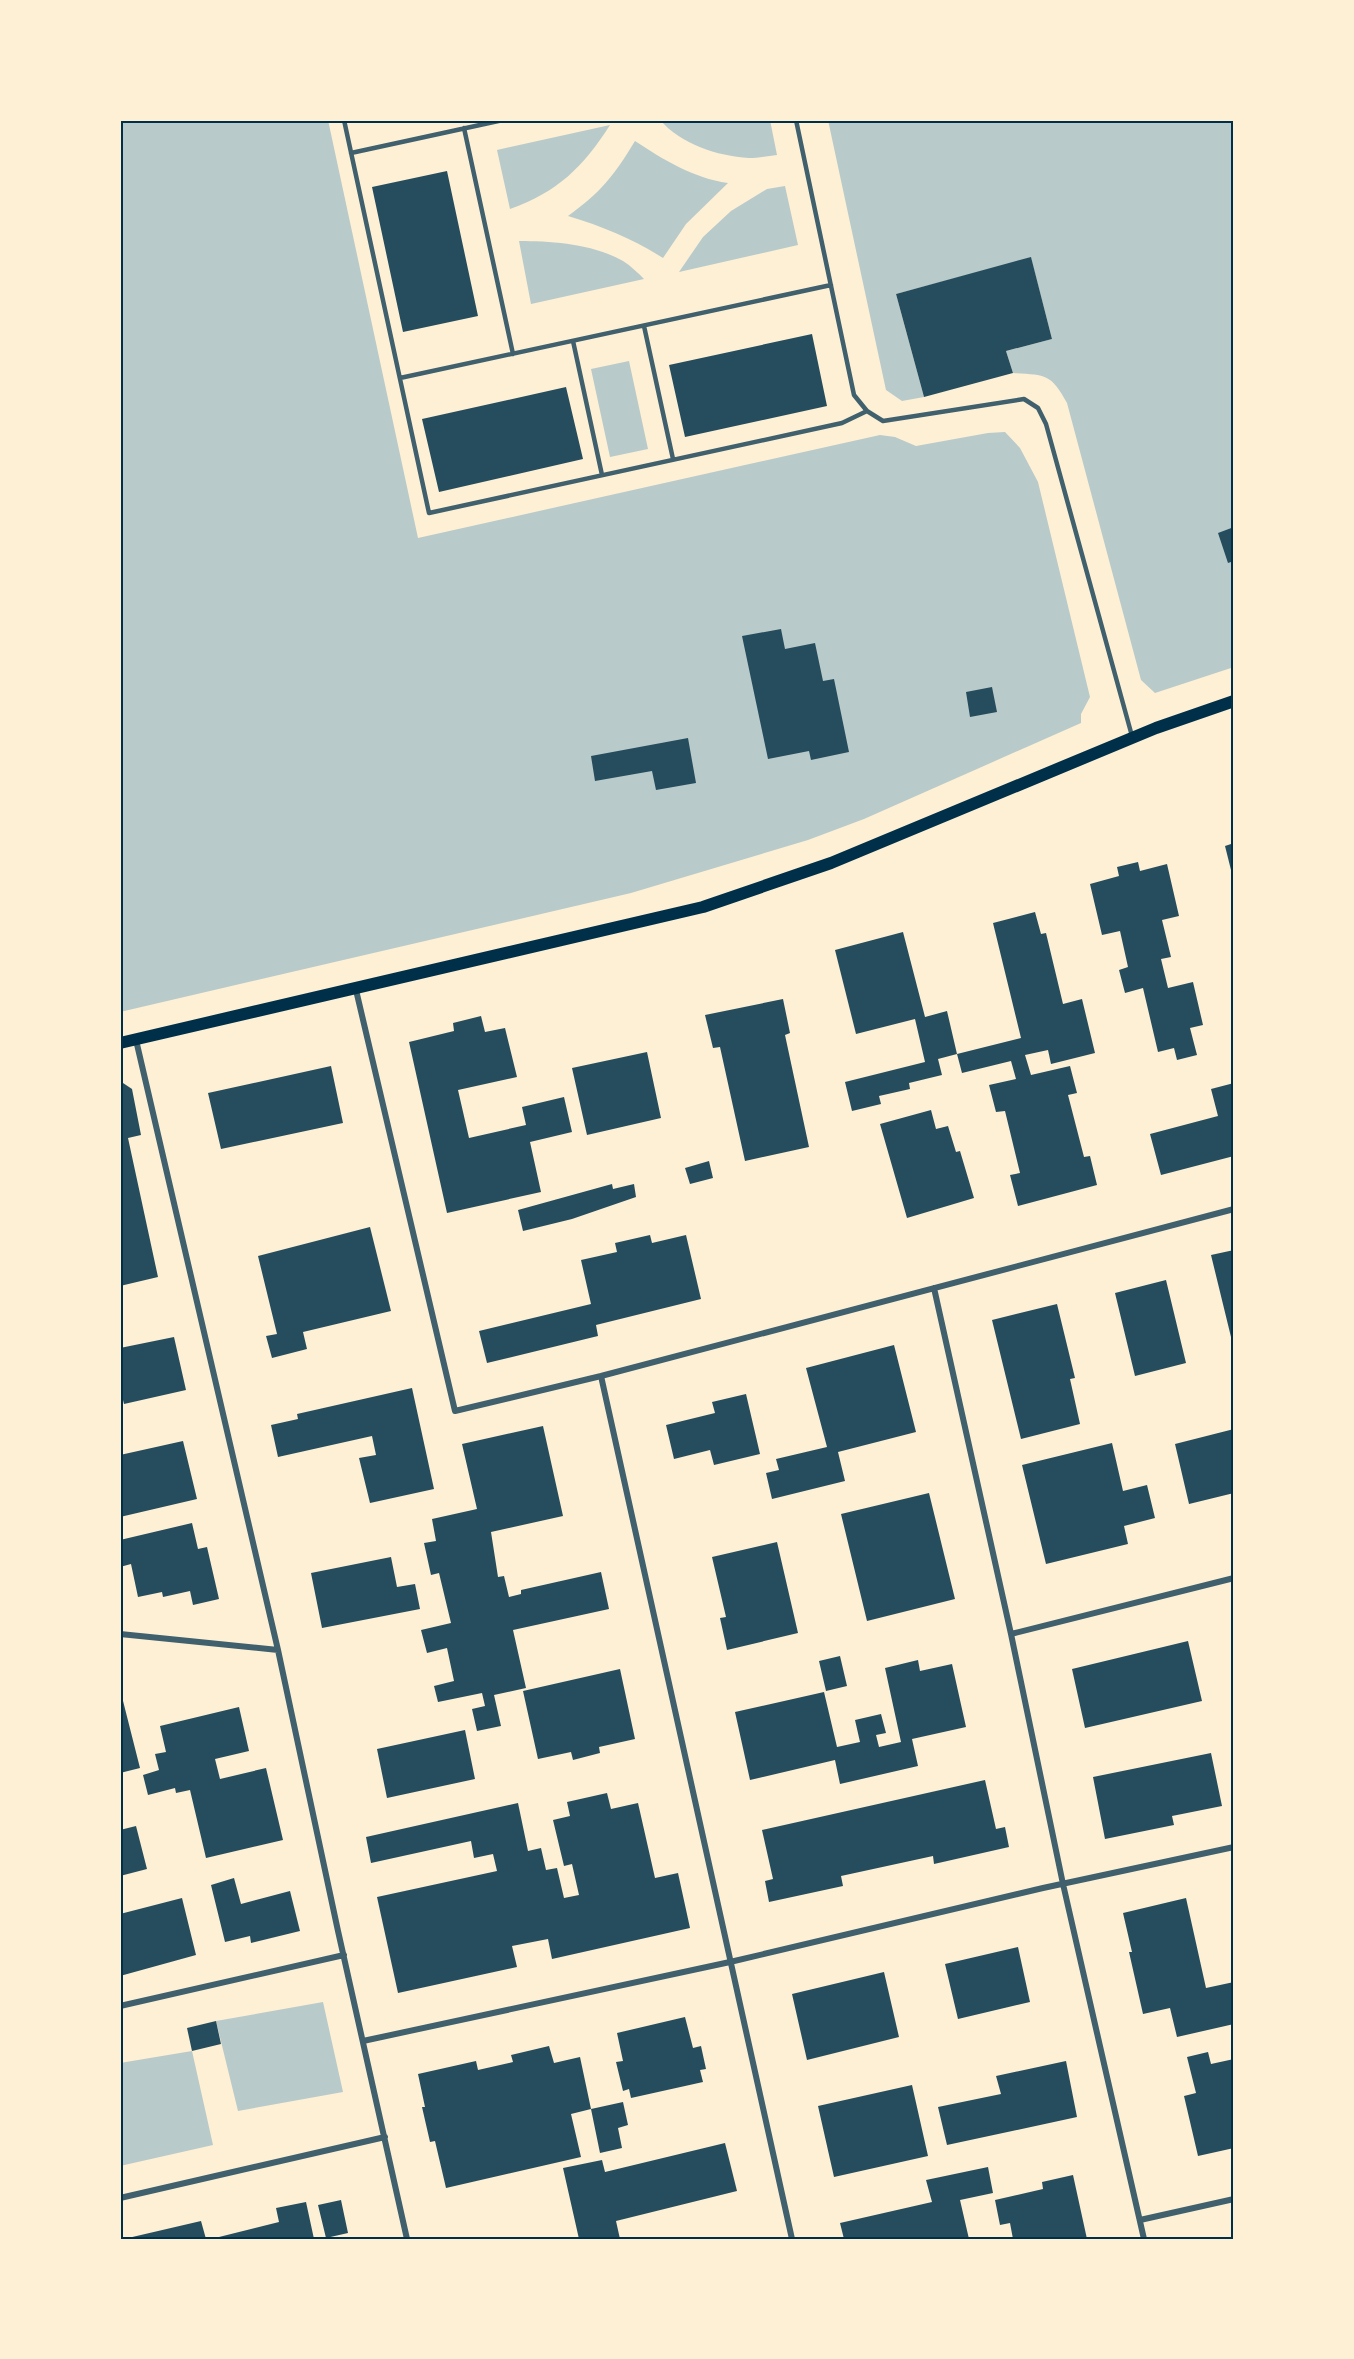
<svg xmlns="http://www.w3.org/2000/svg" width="1354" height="2359" font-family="Ubuntu,sans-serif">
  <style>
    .green { fill: #b9caca }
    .building { fill: #264d5e }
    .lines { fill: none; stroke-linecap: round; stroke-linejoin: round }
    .service { stroke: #3f606c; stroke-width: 4.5 }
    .minor { stroke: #3f606c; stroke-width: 6 }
    .secondary { stroke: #003049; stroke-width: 12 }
    .neatline { fill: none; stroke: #003049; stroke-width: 2 }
  </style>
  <rect width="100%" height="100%" fill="#fdf0d5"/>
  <path class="green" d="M120 120H328L418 538 880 435 895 437 916 446 988 433 1005 432 1020 448 1038 482 1090 697 1081 714V723L864 819 808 840 631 893 120 1012Z
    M660 120H770L777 155C768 156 758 158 749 158 717 156 681 144 660 120Z
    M828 120H1234V667L1155 693 1141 680 1067 403C1051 373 1045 375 1013 373L1006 351 1052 339 1031 258 896 294 924 397 902 401 886 390Z
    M610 125C583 167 558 192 510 209L497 150Z
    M635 141C664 160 693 178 728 183L686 224 663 258C631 238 604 227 568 216 600 193 614 176 635 141Z
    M785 186 798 245 679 272 703 237 731 211 767 189Z
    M519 241C553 241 593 244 623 261 631 266 638 273 644 279L531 304Z
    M629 361 648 449 610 457 591 369Z
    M323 2002 343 2092 238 2111 216 2021Z
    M192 2051 213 2145 120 2166V2063Z"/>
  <path class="building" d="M447 171 478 316 403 332 372 187Z
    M1031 257 1052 339 1006 351 1013 373 924 397 896 294Z
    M812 334 827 406 685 437 669 365Z
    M566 387 583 459 439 492 422 419Z
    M1234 527V561L1228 563 1218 533Z
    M781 629 785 649 815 643 823 681 834 679 849 752 811 760 809 751 768 759 742 636Z
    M992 687 997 712 970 717 966 692Z
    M688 738 696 783 656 790 652 771 595 781 591 756Z
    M1234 843V878H1233L1225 846Z
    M1138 862 1140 871 1167 864 1179 916 1162 920 1171 957 1161 959 1168 988 1193 982 1203 1025 1190 1028 1197 1055 1177 1060 1174 1048 1158 1052 1143 988 1125 993 1119 970 1128 967 1120 931 1102 935 1090 884 1119 876 1117 867Z
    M1035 912 1041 934 1046 933 1063 1004 1082 999 1095 1053 1051 1064 1048 1050 1025 1055 1031 1075 1070 1066 1077 1093 1068 1095 1084 1157 1090 1156 1097 1185 1018 1206 1010 1175 1020 1173 1005 1111 996 1112 989 1085 1016 1079 1011 1061 962 1073 957 1054 1021 1038 993 923Z
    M903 932 925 1017 947 1011 957 1054 938 1059 942 1075 909 1083 910 1089 879 1096 881 1104 852 1111 845 1082 925 1062 915 1019 856 1034 835 950Z
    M783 999 790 1033 785 1035 809 1147 745 1161 720 1047 713 1048 705 1015Z
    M481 1016 485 1032 505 1028 517 1077 458 1090 469 1138 526 1125 522 1107 564 1097 572 1132 530 1142 541 1192 447 1213 409 1042 454 1031 453 1023Z
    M647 1052 661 1118 587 1135 572 1068Z
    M331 1066 343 1123 221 1149 208 1093Z
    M120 1081 132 1089 141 1135 128 1138 158 1277 120 1286Z
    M1234 1083V1156L1161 1175 1150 1134 1218 1116 1211 1089Z
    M931 1110 936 1129 948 1126 956 1152 960 1151 974 1198 907 1218 880 1124Z
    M709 1161 713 1178 690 1184 685 1168Z
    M612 1184 613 1189 634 1184 636 1197 572 1219 523 1231 518 1210Z
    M370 1227 391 1311 303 1332 307 1349 272 1358 266 1336 277 1334 258 1256Z
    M650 1235 652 1243 686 1235 701 1299 596 1325 598 1336 487 1363 479 1331 591 1304 581 1260 617 1252 615 1243Z
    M1234 1250V1336L1231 1337 1211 1255Z
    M1166 1280 1186 1363 1135 1376 1115 1293Z
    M1057 1304 1075 1378 1070 1379 1080 1424 1021 1439 992 1320Z
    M174 1337 186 1390 124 1404 120 1388V1348Z
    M894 1345 916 1432 838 1452 845 1481 772 1499 766 1473 779 1470 776 1459 827 1447 806 1368Z
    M412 1388 434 1489 370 1503 359 1458 376 1455 372 1436 278 1457 271 1425 298 1419 297 1414Z
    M746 1394 760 1454 714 1465 710 1450 674 1459 666 1425 715 1413 712 1402Z
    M543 1426 563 1516 491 1532 498 1577 504 1576 509 1597 521 1594V1590L601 1572 609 1609 513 1630 526 1688 494 1695 501 1726 477 1731 472 1709 485 1706 482 1693 438 1702 434 1686 454 1681 447 1648 427 1653 421 1630 451 1623 439 1573 431 1575 424 1543 436 1541 432 1519 477 1509 462 1444Z
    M1234 1429V1493L1189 1504 1175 1444Z
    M183 1441 197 1499 120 1517V1455Z
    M1112 1443 1123 1491 1147 1485 1155 1518 1124 1526 1128 1544 1046 1564 1022 1465Z
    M929 1493 955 1599 867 1621 841 1514Z
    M192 1523 198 1549 207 1547 219 1599 193 1605 190 1591 163 1597 162 1592 138 1597 131 1564 120 1567V1540Z
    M777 1542 798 1633 727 1650 720 1618 726 1617 712 1557Z
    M391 1557 397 1587 415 1584 420 1609 322 1628 311 1573Z
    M1188 1641 1202 1701 1085 1728 1072 1669Z
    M840 1656 847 1686 826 1691 819 1661Z
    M918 1660 920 1671 952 1664 966 1727 912 1739 918 1766 840 1784 835 1760 750 1780 735 1712 824 1692 837 1747 860 1742 855 1720 881 1714 886 1733 876 1735 879 1747 901 1742 885 1668Z
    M620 1669 635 1739 599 1747 600 1753 573 1760 571 1752 538 1759 523 1691Z
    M120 1689 140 1768 120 1773Z
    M239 1707 249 1751 215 1759 220 1779 266 1768 283 1840 206 1858 190 1790 176 1793 175 1788 148 1795 143 1775 159 1770 155 1754 166 1752 160 1726Z
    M465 1730 475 1779 387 1798 377 1749Z
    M1211 1753 1222 1806 1172 1816 1174 1825 1105 1839 1093 1777Z
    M985 1780 996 1829 1005 1827 1009 1847 934 1864 933 1856 841 1876 843 1886 769 1902 765 1881 773 1879 762 1830Z
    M607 1793 611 1809 638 1803 655 1878 678 1873 690 1928 552 1959 548 1939 512 1946 517 1967 398 1993 377 1897 497 1871 493 1854 474 1858 471 1841 371 1863 366 1837 518 1803 528 1851 541 1848 546 1870 557 1868 564 1898 579 1895 572 1864 564 1866 553 1820 570 1816 567 1802Z
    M136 1826 147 1869 120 1876V1830Z
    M234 1878 241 1904 290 1891 300 1931 251 1943 250 1936 225 1942 211 1885Z
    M182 1898 196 1955 120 1976V1914Z
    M1186 1898 1206 1988 1234 1982V2024L1177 2037 1170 2008 1143 2014 1129 1952H1132L1123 1913Z
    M1018 1947 1030 2002 958 2019 945 1964Z
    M884 1972 899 2037 807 2060 792 1994Z
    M685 2017 693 2048 701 2046 706 2069 700 2070 703 2082 631 2098 629 2089 623 2091 616 2062 623 2061 617 2033Z
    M216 2021 221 2044 192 2051 187 2028Z
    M549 2046 554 2063 580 2057 591 2109 623 2102 628 2125 618 2128 622 2148 600 2153 591 2109 571 2114 581 2157 446 2188 435 2141 430 2142 422 2107H425L418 2074 476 2061 478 2070 513 2062 511 2055Z
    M1208 2052 1211 2064 1234 2059V2148L1198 2156 1184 2096 1196 2093 1187 2057Z
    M1066 2061 1077 2117 947 2145 938 2107 1001 2094 996 2076Z
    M912 2085 928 2156 834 2177 818 2106Z
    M725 2143 737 2191 616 2221 620 2239H579L563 2168 602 2160 605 2172Z
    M988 2167 993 2193 960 2200 969 2239H844L840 2223 932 2202 926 2180Z
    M1073 2175 1087 2239H1013L1010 2223 1000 2225 995 2200 1043 2189 1042 2182Z
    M341 2200 348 2233 326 2238 318 2205Z
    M306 2202 314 2239H211L279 2222 276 2208Z
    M201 2221 206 2239H128V2238Z"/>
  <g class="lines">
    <path class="service" d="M344 120 429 513 842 423 867 411
      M796 120 854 395 867 411 883 421 1024 399 1038 408 1046 424 1132 736
      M464 128 513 354
      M351 153 503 120
      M644 326 673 459
      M573 341 602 475
      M400 378 831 285"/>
    <path class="minor" d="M356 990 455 1411 601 1376 1234 1209
      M136 1040 278 1650 338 1931 407 2239
      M934 1288 1011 1634 1063 1884 1144 2239
      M601 1376 792 2239
      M120 1634 278 1650
      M1011 1634 1234 1578
      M120 2006 344 1955
      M363 2041 730 1962 1043 1888 1234 1847
      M120 2198 385 2137
      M1140 2220 1234 2199"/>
    <path class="secondary" d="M120 1043 703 907 831 863 1156 728 1234 701"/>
  </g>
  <rect width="1354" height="2359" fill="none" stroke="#fdf0d5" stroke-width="243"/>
  <rect x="122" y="122" width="1110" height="2116" class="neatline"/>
</svg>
